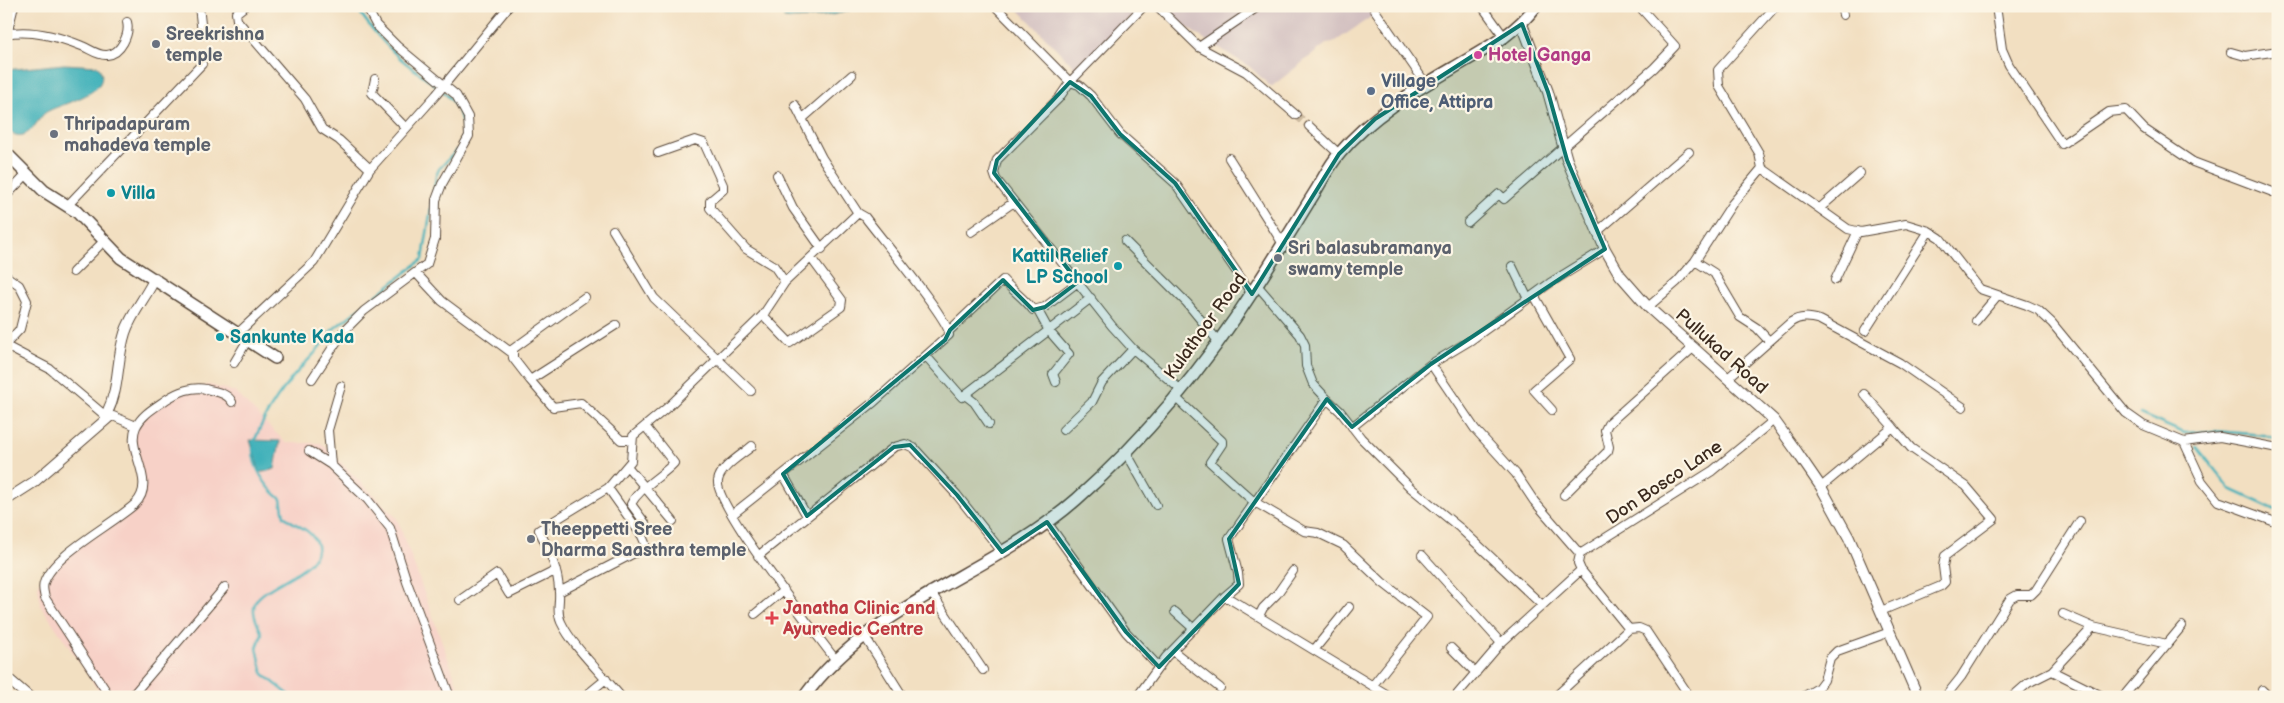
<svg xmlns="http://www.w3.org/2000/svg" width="2284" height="703" font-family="'Balsamiq Sans',sans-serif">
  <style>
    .built { fill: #f7d1c7 }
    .industrial { fill: #d2bfc0 }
    .water { fill: #41b1ba; stroke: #3e6e6c }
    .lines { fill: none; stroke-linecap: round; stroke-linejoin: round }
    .stream { stroke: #41b1ba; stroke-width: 2.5 }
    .minor-tunnel { stroke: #cdbba0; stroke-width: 8; stroke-dasharray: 8 4; stroke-linecap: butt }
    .minor-casing { stroke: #564536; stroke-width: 10 }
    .tertiary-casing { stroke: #564536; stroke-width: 12 }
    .secondary-casing { stroke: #564536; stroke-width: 14 }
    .minor { stroke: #fff; stroke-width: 8 }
    .tertiary { stroke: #fff; stroke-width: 10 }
    .secondary { stroke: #fff; stroke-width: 11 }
    .marked { fill: #0f766e; fill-opacity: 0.2; stroke: #0f766e; stroke-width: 4; stroke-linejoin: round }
    .worship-dot { fill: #6b7280; stroke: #fcf5e5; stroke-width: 2 }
    .hotel-dot { fill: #d1479c; stroke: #fcf5e5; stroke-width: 2 }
    .service-dot { fill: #5c6f8a; stroke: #fcf5e5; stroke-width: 2 }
    .culture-dot { fill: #0f9aa8; stroke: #fcf5e5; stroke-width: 2 }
    .health-dot { fill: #e0444e; stroke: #fcf5e5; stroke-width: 2 }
    .labels { text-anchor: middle; stroke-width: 4.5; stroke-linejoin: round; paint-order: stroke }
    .worship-label { font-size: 18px; font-weight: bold; fill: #5b616d; stroke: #fcf5e5; text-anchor: start }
    .hotel-label { font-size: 18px; font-weight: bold; fill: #b23c85; stroke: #fcf5e5; text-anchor: start }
    .service-label { font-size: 18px; font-weight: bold; fill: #4e5e75; stroke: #fcf5e5; text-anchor: start }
    .culture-label { font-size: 18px; font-weight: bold; fill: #0d838f; stroke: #fcf5e5; text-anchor: start }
    .street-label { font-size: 18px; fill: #3b2a1e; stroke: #fcf5e5 }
    .health-label { font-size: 18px; font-weight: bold; fill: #be3a42; stroke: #fcf5e5; text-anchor: start }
  </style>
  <rect width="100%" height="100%" fill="#fcf5e5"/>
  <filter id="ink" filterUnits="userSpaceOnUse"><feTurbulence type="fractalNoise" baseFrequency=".02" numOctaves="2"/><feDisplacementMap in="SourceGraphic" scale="10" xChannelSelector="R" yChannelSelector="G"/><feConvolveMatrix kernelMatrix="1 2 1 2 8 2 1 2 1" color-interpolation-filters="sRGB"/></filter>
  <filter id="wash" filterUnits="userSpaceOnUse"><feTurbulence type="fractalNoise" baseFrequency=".0096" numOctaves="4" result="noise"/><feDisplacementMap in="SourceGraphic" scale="20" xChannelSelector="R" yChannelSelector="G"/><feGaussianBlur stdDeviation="1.12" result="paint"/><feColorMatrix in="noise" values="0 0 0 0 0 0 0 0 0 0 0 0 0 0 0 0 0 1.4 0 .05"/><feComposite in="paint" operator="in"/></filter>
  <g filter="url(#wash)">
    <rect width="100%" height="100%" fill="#f2dfc1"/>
    <path class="built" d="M210 385 235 392 286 443H321L397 518 462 697H103L41 606 38 586 48 566 137 502 141 489 129 443 138 416 157 403 188 389Z"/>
    <path class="industrial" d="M1015 6H1143L1077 70Z
      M1161 6H1387L1333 43 1326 44 1271 87 1250 67 1193 32Z"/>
    <path class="water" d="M783 6H846L849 11C836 15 796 21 784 18Z
      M64 64 98 66C117 94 59 103 45 113 38 119 33 132 23 135 16 137 11 133 6 128V70Z
      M250 440 280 441 275 469 260 473Z"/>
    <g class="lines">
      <path class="stream" d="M356 6C367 24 385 45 401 59 427 82 472 99 461 143
        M2140 414 2184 433 2214 431 2264 435 2278 440
        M254 442C266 410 289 379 313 355 320 348 325 338 332 330L423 259 436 176 439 169 457 150
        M2197 447 2230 489 2278 511
        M253 448C252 466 266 488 281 499L284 516C293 525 310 528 316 542 327 568 265 584 256 601 250 612 258 624 262 634L257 648 263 674 292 697"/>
    </g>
  </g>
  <g filter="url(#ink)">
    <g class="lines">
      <path class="minor-tunnel" d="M1296 115 1309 126"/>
      <defs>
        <path id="minor" d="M199 6 202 33
          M995 6 1070 82 1144 6
          M1157 6 1199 47 1246 72 1296 115
          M1372 6 1426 84
          M1482 6 1505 38
          M1841 6 1843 15
          M1996 6 2002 49 2009 65 2062 144 2109 112 2126 110 2144 129 2193 162 2278 194
          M6 34C30 29 60 37 82 46 90 49 98 56 107 55 121 54 130 34 127 22
          M7 34 14 6
          M1199 47 1259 6
          M2231 52 2245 56 2278 51
          M375 79 372 93 406 128
          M802 119 852 75
          M1309 126 1339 154
          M658 153 695 140 704 143 723 185V190L710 201V208L746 249 774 266 785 282 858 213 822 158 795 105
          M1229 158 1283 244
          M1762 168 1848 229 1861 232 1906 224 1929 231 1940 238 1980 289 2027 305 2038 310 2052 323 2126 413 2143 425 2184 442 2220 437 2278 448
          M370 169 436 95 509 6
          M777 175 793 208 822 249
          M6 196 27 174
          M68 205 202 64
          M1820 208 1860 173
          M2278 210V217
          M1468 222 1499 194 1504 199 1654 68 1675 46 1639 6
          M613 230 654 298 751 391
          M971 232 1014 202
          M1597 232 1689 152
          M1125 241 1187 303 1218 341
          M1695 261 1714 273 1740 317 1757 328 1769 341
          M1512 266 1528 299
          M73 272 105 240
          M416 273 442 301 512 353
          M6 276 19 285 27 301 20 329 6 344
          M1835 280 1858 231
          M1257 285 1300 335 1305 345 1306 366 1313 384 1327 399 1229 539 1238 573 1239 584 1225 596 1391 697
          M1534 295 1570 359 1534 390 1552 410
          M585 297 513 349V358L530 380 616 325
          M1648 307 1677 282 1695 261 1732 204 1762 168 1759 153 1719 86 1718 70 1776 6
          M1037 309 1049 331 1069 354 1053 374 1056 382
          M763 315 790 343 841 307 842 300 811 258
          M1976 321 1997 296
          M950 330 1003 280C1013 291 1024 298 1033 310L1045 307 1078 282
          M1865 331 1929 231
          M237 334 314 262 370 169 339 140 322 129 305 99 237 20 236 13 245 6
          M6 346 50 369 108 418 113 416 136 426
          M926 356 962 397 1091 298
          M234 363 247 341
          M1431 364 1475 429 1516 474 1534 501 1580 554
          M1728 378 1791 322C1800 316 1809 317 1820 320L1900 363 1963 407
          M312 379 343 332 364 311 427 264 435 239 436 200 442 184 469 136 468 117 456 95 397 46 376 25 366 6
          M530 380 553 407 581 403 621 440H631
          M1181 390 1133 349 1112 326 996 179 994 173 997 160 1059 98 1070 82 1079 85 1091 96 1120 134 1175 183 1252 294
          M1864 394 1893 427
          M965 395 974 402 989 424
          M1175 397 1222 441V444L1210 462 1253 501 1304 531 1318 533 1343 545 1382 582 1427 617 1373 685
          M1327 399 1340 411 1361 438 1411 488 1460 528 1542 605
          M645 426 674 463C661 477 640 487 631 504L645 523
          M1352 427 1431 364 1471 340 1550 283 1605 249
          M1063 430 1092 402 1102 382 1133 349
          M2184 442 2202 481 2218 501 2278 523
          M752 446C742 455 720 467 718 481 714 504 816 634 835 659
          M309 451 331 465 328 430 341 386
          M1126 452 1156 505
          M331 465 367 499 390 528 407 582 450 697
          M627 466 673 521
          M783 474 807 516
          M1821 487 1893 427 1911 448 1966 486 1994 519 1945 556 1943 566 1945 582 1941 586 1881 611
          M1564 495 1608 451 1609 447 1605 430 1608 424 1694 347
          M733 514 874 402 949 335C951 321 878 235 865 217L858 213
          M1047 522 1126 632 1159 667
          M1422 555 1501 643
          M758 556 894 447 905 444 914 448 957 495 1002 552
          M1581 570 1578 563 1580 554 1712 471 1774 420
          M930 591 983 670
          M559 592 644 548 645 543 642 536 608 488
          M460 600 497 574 509 594 555 571
          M1175 612 1194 629
          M755 614 784 590
          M2063 614 2093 627 2167 644
          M1259 616 1263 608 1277 594 1293 571
          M1629 629 1639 628 1646 631 1690 697
          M864 635 903 697
          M1451 648 1476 673
          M1314 650 1349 607
          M1173 651 1220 688
          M2052 671 2093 627
          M2262 690 2269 697
          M110 697 45 598C44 593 42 588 44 583 52 555 112 525 135 504 158 481 125 451 136 427 142 414 156 407 167 399 177 392 193 386 206 389 216 392 228 393 232 402
          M131 697 225 587
          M584 697 606 679
          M621 697C604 676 572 646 561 622 556 611 560 603 559 592 559 571 548 548 539 530L608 488 631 461 633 436 669 406 763 315 785 282
          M1137 697 1166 657 1225 596
          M1455 697 1501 643 1581 570 1629 629 1555 697
          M1803 697 1818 688 1824 680 1830 658 1837 651 1890 632
          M1945 697 1961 677 2010 599 2017 595H2031L2036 590 2080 521
          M2012 697 2028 683 2052 671 2104 697
          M2123 697 2182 626"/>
        <path id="tertiary" d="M1522 24 1548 92 1567 160 1605 249 1620 275 1648 307 1774 420 1797 452 1821 487 1849 538 1918 697
          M6 500 34 482 108 418 107 413C120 387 116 361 125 333 131 314 146 297 155 278
          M6 677 29 697"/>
        <path id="secondary" d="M6 153 44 191 77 212 121 258 275 358
          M804 697C873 602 991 575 1077 499 1146 438 1206 365 1255 288 1276 256 1295 224 1315 192 1323 179 1330 164 1340 153 1371 116 1414 91 1455 67 1485 49 1514 35 1536 6"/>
      </defs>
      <use href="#minor" class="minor-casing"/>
      <use href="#tertiary" class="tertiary-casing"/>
      <use href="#secondary" class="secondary-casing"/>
      <use href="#minor" class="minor"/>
      <use href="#tertiary" class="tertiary"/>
      <use href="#secondary" class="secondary"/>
    </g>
  </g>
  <path class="marked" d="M1522 24 1548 92 1567 160 1605 249 1431 364 1352 427 1327 399 1229 539 1239 584 1159 667 1126 632 1047 522 1002 552 957 495 910 445 894 447 807 516 783 474 945 340 950 330 1003 280 1033 310 1045 307 1078 282 994 173 997 160 1070 82 1091 96 1120 134 1175 183 1252 294 1339 154 1375 119Z"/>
  <g class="worship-dot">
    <circle cx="156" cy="44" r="5"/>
    <circle cx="54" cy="134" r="5"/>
    <circle cx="1278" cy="258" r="5"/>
    <circle cx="531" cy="539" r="5"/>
  </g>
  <circle class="hotel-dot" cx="1478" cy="55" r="5"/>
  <circle class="service-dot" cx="1371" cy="91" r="5"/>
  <g class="culture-dot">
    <circle cx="111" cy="193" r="5"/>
    <circle cx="1118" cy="266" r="5"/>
    <circle cx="220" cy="337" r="5"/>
  </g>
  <path class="health-dot" d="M769.5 610.5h5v5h5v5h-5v5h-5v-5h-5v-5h5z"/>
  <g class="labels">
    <g class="worship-label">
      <text x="166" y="40">Sreekrishna<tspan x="166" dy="21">temple</tspan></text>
      <text x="64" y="130">Thripadapuram<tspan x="64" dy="21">mahadeva temple</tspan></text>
      <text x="1288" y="254">Sri balasubramanya<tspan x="1288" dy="21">swamy temple</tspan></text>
      <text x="541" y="535">Theeppetti Sree<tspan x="541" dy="21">Dharma Saasthra temple</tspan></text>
    </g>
    <g class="hotel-label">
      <text x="1488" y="61">Hotel Ganga</text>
    </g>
    <g class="service-label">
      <text x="1381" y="87">Village<tspan x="1381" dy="21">Office, Attipra</tspan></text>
    </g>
    <g class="culture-label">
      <text x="121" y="199">Villa</text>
      <text x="1108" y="262" text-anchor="end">Kattil Relief<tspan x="1108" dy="21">LP School</tspan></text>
      <text x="230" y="343">Sankunte Kada</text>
    </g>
    <g class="street-label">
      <text transform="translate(1205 326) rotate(-54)" y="6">Kulathoor Road</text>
      <text transform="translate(1722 351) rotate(42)" y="6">Pullukad Road</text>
      <text transform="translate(1664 482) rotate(-34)" y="6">Don Bosco Lane</text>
    </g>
    <g class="health-label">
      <text x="783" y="614">Janatha Clinic and<tspan x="783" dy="21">Ayurvedic Centre</tspan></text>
    </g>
  </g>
  <rect width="2284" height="703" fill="none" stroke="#fcf5e5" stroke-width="25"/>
</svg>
